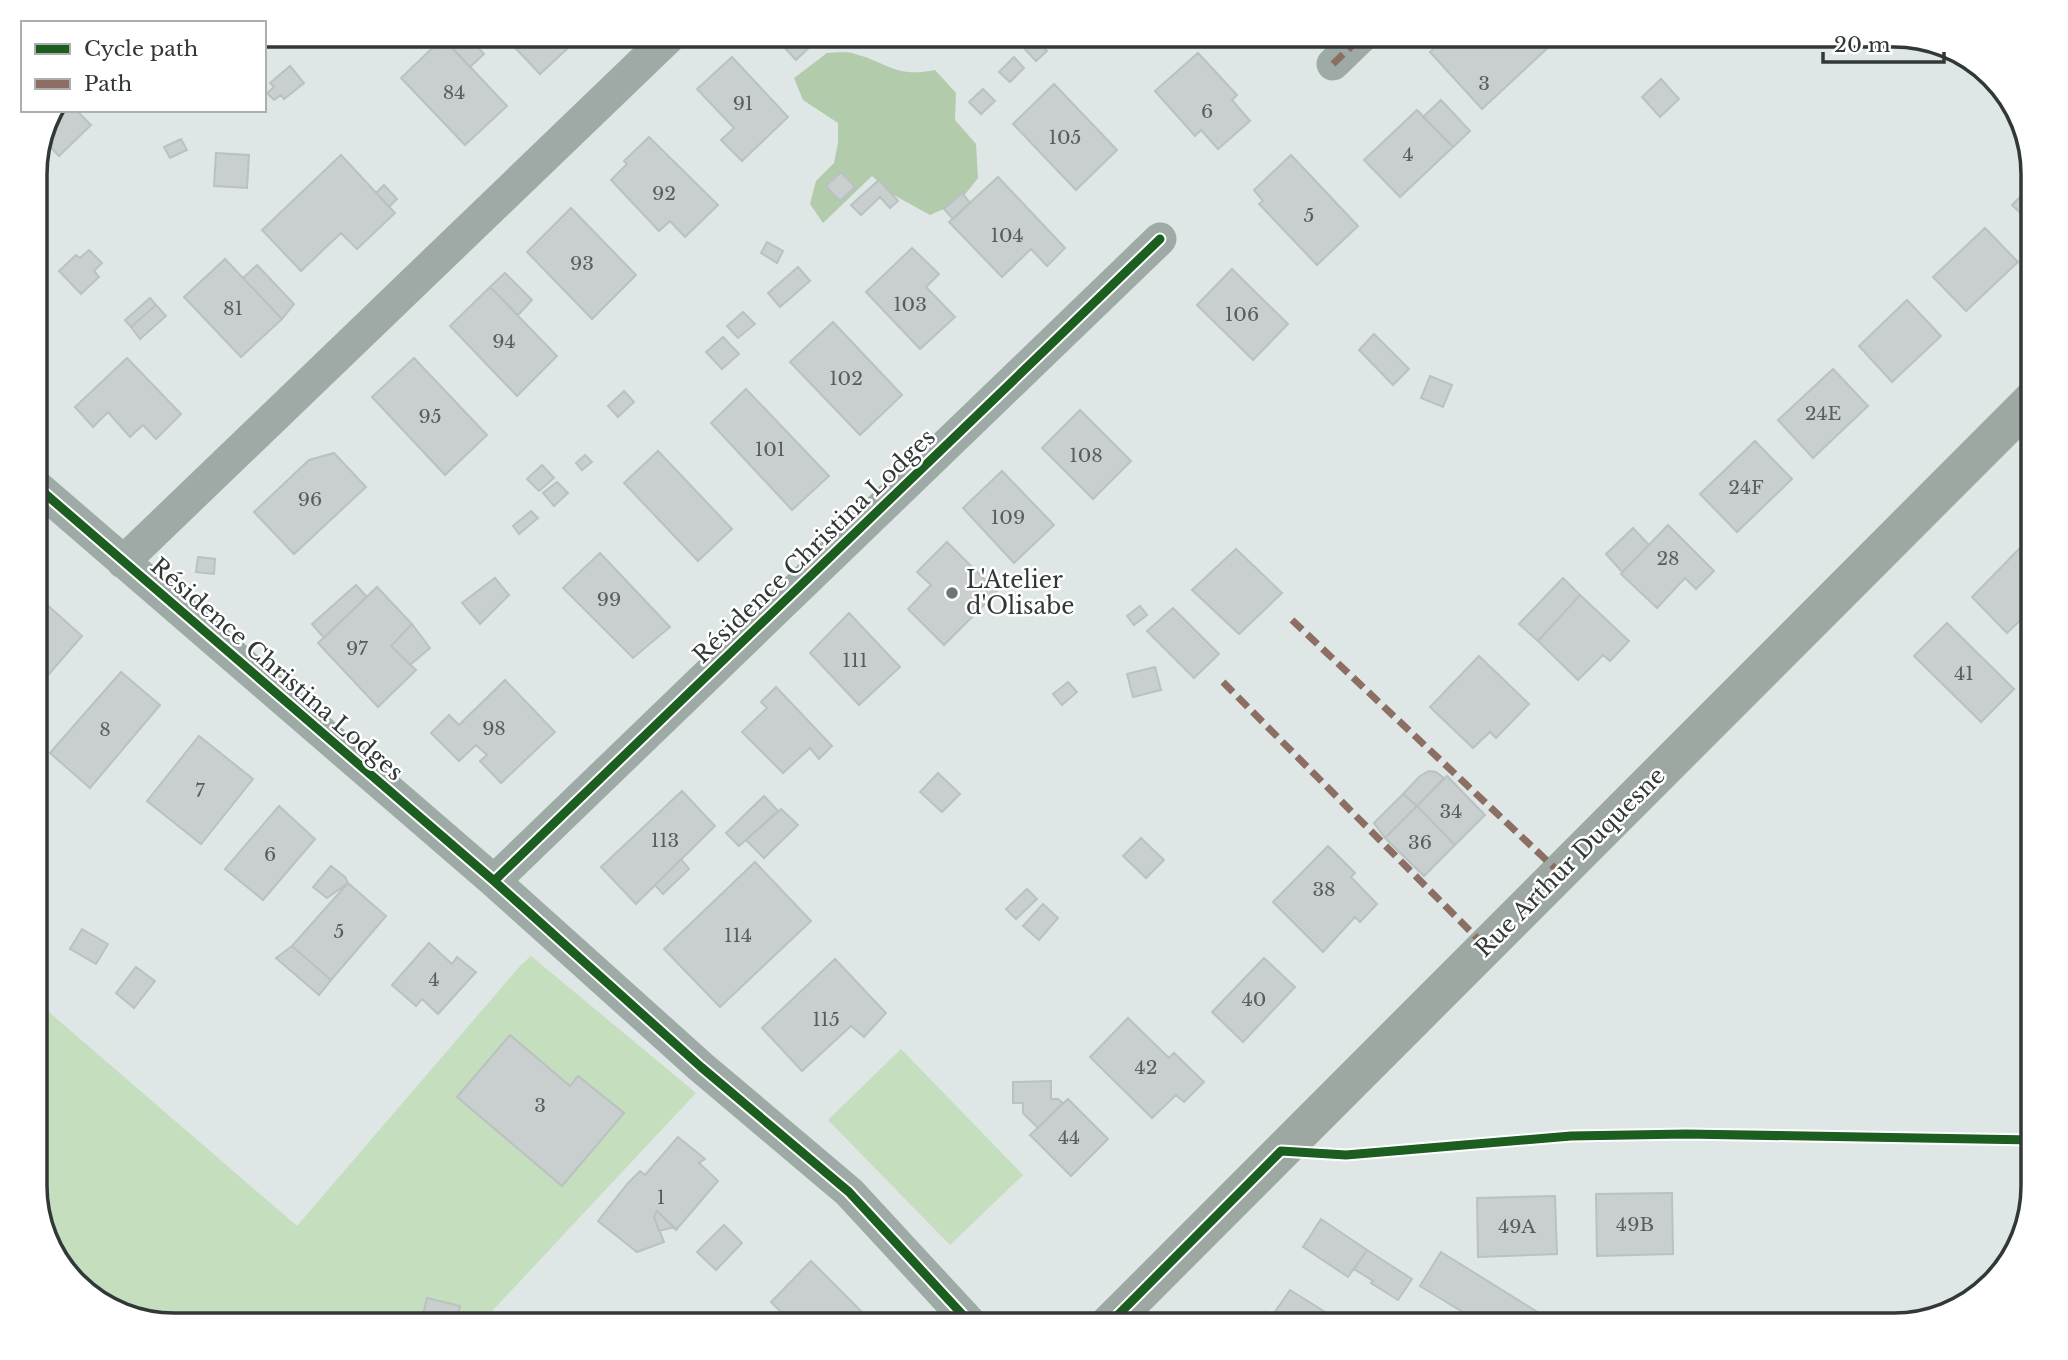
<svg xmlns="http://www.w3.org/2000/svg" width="2068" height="1360" font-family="'Libre Baskerville',serif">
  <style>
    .green { fill: #c5debd }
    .forest { fill: #b2cbaa }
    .building { fill: #c9cfcf; stroke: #bac1c1; stroke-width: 2 }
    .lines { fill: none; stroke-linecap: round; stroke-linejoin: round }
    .street { stroke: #9eaaa5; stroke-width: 33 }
    .secondary { stroke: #9da8a3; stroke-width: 38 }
    .quiet { stroke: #8d6e63; stroke-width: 7; stroke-dasharray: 14 7; stroke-linecap: butt }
    .cycleway-casing { stroke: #fff; stroke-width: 13 }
    .cycleway { stroke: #1b5e20; stroke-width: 9 }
    .poi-dot { fill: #6e7574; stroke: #fff; stroke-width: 2.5 }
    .labels { text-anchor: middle; stroke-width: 5; stroke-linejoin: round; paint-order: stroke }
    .number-label { font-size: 19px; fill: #585e5e }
    .street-label { font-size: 23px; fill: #323837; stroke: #fff }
    .poi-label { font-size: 23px; fill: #323837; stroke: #fff; text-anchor: start }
    .rim { fill: none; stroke: #323837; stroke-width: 3.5 }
  </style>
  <rect width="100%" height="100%" fill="#dee6e6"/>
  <path class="green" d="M531 956 696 1093 479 1325H174L96 1301 53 1255 35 1195V1000L297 1226 520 966Z
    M901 1049 1023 1175 950 1245 828 1120Z"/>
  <path class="forest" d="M827 53C836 53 847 51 855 54 889 63 895 78 935 70L956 93 955 120 976 144 978 178 959 202 930 215 892 194 872 176 823 223 810 204 816 181 834 163 838 143V123L803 100 794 78Z"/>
  <path class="building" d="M461 35H467L484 54 470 67 449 45Z
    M503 35H582L540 74Z
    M773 35H822L796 60Z
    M1448 35H1545L1553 43 1482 109 1430 52Z
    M1034 37 1047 51 1036 61 1023 47Z
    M443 38 507 106 465 145 401 78Z
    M1198 53 1237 95 1232 100 1250 121 1218 149 1201 130 1195 136 1155 91Z
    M732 57 788 117 742 161 721 140 734 128 697 89Z
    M1014 57 1024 68 1010 82 999 72Z
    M290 66 304 83 284 99 281 95 274 100 267 93 274 87 270 83Z
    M1661 79 1679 99 1660 117 1642 97Z
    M1054 84 1117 150 1076 190 1013 124Z
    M983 89 995 101 981 114 969 102Z
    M1441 100 1470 131 1453 147 1423 117Z
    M52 110H76L91 125 59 156 42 138 46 120Z
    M1417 110 1453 147 1400 197 1364 160Z
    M649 137 718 205 685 237 670 221 659 231 611 180 627 164 624 161Z
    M181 139 187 150 170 158 164 147Z
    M216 153 249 155 247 188 214 186Z
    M341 155 395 213 357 249 341 233 301 271 262 230Z
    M1291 155 1358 226 1317 265 1259 204 1263 201 1254 190Z
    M841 172 855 187 840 201 826 186Z
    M998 177 1065 248 1047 266 1031 249 1002 277 949 222Z
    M879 180 898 201 890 208 880 197 861 215 851 205Z
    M2033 184V225L2012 205Z
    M384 185 397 199 389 207 376 193Z
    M962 193 970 203 953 219 944 209Z
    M571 208 636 275 592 319 527 252Z
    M1985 228 2018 262 1966 311 1933 277Z
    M767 242 783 251 777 263 761 253Z
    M912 248 939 274 926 287 955 317 920 349 866 292Z
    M89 250 102 263 94 271 99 277 81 294 59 271 76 255 80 258Z
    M225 259 282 319 241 357 184 297Z
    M257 265 294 304 282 319 243 278Z
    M798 267 810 281 780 307 768 293Z
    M1232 269 1288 324 1253 360 1197 305Z
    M505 273 532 300 518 315 490 287Z
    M490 287 557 356 517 396 450 326Z
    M150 298 156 305 131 327 125 320Z
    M1907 300 1941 336 1892 382 1859 346Z
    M156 305 166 316 140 339 131 327Z
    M35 310 47 324 35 335Z
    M743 312 755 324 738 338 727 326Z
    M833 322 902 395 860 435 790 362Z
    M1374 334 1409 369 1393 385 1359 350Z
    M723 337 739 354 722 369 706 352Z
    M35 339 46 351 35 360Z
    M127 358 181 414 156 439 143 425 130 437 108 412 93 427 75 407Z
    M414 358 487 435 445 475 372 397Z
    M1833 369 1868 406 1813 458 1778 420Z
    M1430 376 1452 385 1443 407 1421 398Z
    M746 389 829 476 792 510 711 423Z
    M624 391 634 402 618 417 608 406Z
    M1080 410 1131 461 1093 499 1042 448Z
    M1755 441 1792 479 1737 532 1700 494Z
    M658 451 732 529 698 561 624 483Z
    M334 453 366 487 294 554 254 512 309 460Z
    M585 455 592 462 582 470 576 463Z
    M542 465 554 478 539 491 527 479Z
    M1002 471 1054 525 1014 563 963 508Z
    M557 482 568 493 554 506 543 493Z
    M531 511 538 518 519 534 513 526Z
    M1668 525 1714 571 1696 589 1685 578 1657 608 1621 574Z
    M1633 528 1649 545 1622 572 1606 554Z
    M947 542 997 592 944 645 908 609 931 585 917 572Z
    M2021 547 2033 560V608L2007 633 1972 597Z
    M1236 549 1282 593 1239 634 1192 590Z
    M600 553 670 627 633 658 563 588Z
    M198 557 215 559 214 574 196 572Z
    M495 578 509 595 480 624 462 603Z
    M1563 578 1580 595 1538 641 1519 624Z
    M356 585 367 597 324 638 312 624Z
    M377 587 412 624 391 646 416 670 378 707 318 643Z
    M1580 595 1629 641 1610 661 1603 655 1578 680 1538 641Z
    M45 603 82 636 35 690V614Z
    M1140 606 1147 615 1134 625 1127 616Z
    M1173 608 1219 654 1194 678 1147 631Z
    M849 613 900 667 859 705 810 653Z
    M1947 623 2014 689 1981 722 1914 656Z
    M412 624 430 648 410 665 391 646Z
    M1479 656 1529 704 1496 738 1490 732 1473 748 1430 707Z
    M1155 667 1161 690 1133 697 1127 674Z
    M121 672 160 705 90 788 50 753Z
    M505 680 555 732 501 783 480 761 487 755 476 745 459 761 431 733 449 715 459 725Z
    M1068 682 1077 692 1062 705 1053 694Z
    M776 687 832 746 819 759 810 748 783 773 742 732 767 708 761 702Z
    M199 736 253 779 201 844 147 801Z
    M1429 771 1436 772 1444 778 1417 806 1403 794 1420 776Z
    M938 773 960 794 942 812 920 792Z
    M1447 776 1485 815 1455 845 1417 806Z
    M682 791 715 826 636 904 601 867Z
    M1403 794 1417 806 1385 838 1374 823Z
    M764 796 778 811 739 846 726 833Z
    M279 806 315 839 263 900 225 869Z
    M1417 806 1455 845 1424 876 1385 838Z
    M781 809 798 825 764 858 746 840Z
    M1141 838 1164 860 1146 878 1123 856Z
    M1328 846 1355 873 1351 877 1377 904 1360 922 1355 917 1323 952 1273 902Z
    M681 859 689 869 663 894 655 885Z
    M755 862 811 921 720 1007 664 949Z
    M331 866 345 877 348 883 327 898 313 887Z
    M348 883 386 916 331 980 292 946Z
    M1027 889 1037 899 1016 919 1006 909Z
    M1043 904 1058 918 1039 940 1023 926Z
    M82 929 108 944 96 964 70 949Z
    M429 943 452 964 457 957 476 972 438 1014 422 999 416 1006 392 985Z
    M292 946 331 980 319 995 276 958Z
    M1264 958 1295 987 1243 1042 1212 1012Z
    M835 959 886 1013 864 1037 851 1026 802 1071 762 1028Z
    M136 967 155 981 134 1008 116 993Z
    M1128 1018 1169 1058 1174 1053 1204 1082 1184 1102 1176 1095 1152 1118 1090 1057Z
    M510 1035 570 1086 578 1076 624 1113 562 1186 457 1097Z
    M1051 1081V1099H1058L1063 1103 1038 1128 1023 1113V1103H1013V1082Z
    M1068 1099 1108 1139 1071 1176 1030 1135Z
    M678 1137 705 1159 699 1163 718 1181 676 1230 657 1211 654 1217 664 1242 637 1252 598 1221 628 1183 640 1171 645 1175Z
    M1672 1193 1673 1254 1597 1256 1596 1194Z
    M1555 1196 1557 1254 1478 1257 1477 1198Z
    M657 1211 674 1227 659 1231 654 1217Z
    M1321 1219 1367 1250 1348 1277 1303 1247Z
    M724 1225 742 1243 716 1270 697 1252Z
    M1367 1250 1412 1279 1398 1300 1371 1283 1373 1281 1354 1269Z
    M1441 1252 1552 1321 1549 1325H1484L1420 1286Z
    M811 1261 875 1325H794L771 1302Z
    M1290 1290 1346 1325H1257L1266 1312 1272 1316Z
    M427 1298 460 1306 456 1325 421 1323Z"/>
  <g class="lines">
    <path class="street" d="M1333 64 1363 35
      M35 485 494 881 701 1067 849 1192 972 1325
      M123 562 671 35
      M494 881 1160 239"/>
    <path class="secondary" d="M1108 1325 2033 399"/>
    <path class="quiet" d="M1333 64 1363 35
      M1292 620 1560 873
      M1223 682 1486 947"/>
    <defs>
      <path id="cycleway" d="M35 485 494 881 701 1067 849 1192 972 1325
        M494 881 1160 239
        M1108 1325 1281 1151 1346 1155 1571 1136 1686 1134 2033 1140"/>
    </defs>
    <use href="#cycleway" class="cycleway-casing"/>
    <use href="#cycleway" class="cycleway"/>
  </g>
  <circle class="poi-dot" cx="952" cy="593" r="7"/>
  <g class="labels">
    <g class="number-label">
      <text x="1484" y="90">3</text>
      <text x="454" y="99">84</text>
      <text x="743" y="110">91</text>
      <text x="1207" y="118">6</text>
      <text x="1065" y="144">105</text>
      <text x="1408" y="161">4</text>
      <text x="664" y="200">92</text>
      <text x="1309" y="222">5</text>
      <text x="1007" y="242">104</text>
      <text x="582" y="270">93</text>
      <text x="910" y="311">103</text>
      <text x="233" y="315">81</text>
      <text x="1242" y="321">106</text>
      <text x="504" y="348">94</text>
      <text x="846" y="385">102</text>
      <text x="1823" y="420">24E</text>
      <text x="430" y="423">95</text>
      <text x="770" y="456">101</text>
      <text x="1086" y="462">108</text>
      <text x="1746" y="494">24F</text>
      <text x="310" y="506">96</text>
      <text x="1008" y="524">109</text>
      <text x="1668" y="565">28</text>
      <text x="609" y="606">99</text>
      <text x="357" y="655">97</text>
      <text x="855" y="667">111</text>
      <text x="1964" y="680">41</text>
      <text x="494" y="735">98</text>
      <text x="105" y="736">8</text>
      <text x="200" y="797">7</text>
      <text x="1451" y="818">34</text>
      <text x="665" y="847">113</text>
      <text x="1420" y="849">36</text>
      <text x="270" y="861">6</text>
      <text x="1324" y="896">38</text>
      <text x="339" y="938">5</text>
      <text x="738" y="942">114</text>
      <text x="434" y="986">4</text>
      <text x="1254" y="1006">40</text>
      <text x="826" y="1026">115</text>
      <text x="1146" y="1074">42</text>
      <text x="540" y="1112">3</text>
      <text x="1069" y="1144">44</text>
      <text x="661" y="1204">1</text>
      <text x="1635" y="1231">49B</text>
      <text x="1517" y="1233">49A</text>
    </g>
    <g class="street-label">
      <text transform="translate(814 546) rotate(-44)" y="8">Résidence Christina Lodges</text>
      <text transform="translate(277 669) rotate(41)" y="8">Résidence Christina Lodges</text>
      <text transform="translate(1570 862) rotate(-45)" y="8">Rue Arthur Duquesne</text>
    </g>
    <g class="poi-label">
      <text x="966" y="588">L'Atelier<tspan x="966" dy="26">d'Olisabe</tspan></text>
    </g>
  </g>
  <path d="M0 0H2068V1360H0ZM174 47H1894A127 127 0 0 1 2021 174V1186A127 127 0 0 1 1894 1313H174A127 127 0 0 1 47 1186V174A127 127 0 0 1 174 47Z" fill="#fff" fill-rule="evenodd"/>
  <path class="rim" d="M174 47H1894A127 127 0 0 1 2021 174V1186A127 127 0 0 1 1894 1313H174A127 127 0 0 1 47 1186V174A127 127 0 0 1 174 47Z"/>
  <rect x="21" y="21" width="245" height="91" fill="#ffffff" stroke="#adafaf" stroke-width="2"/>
  <rect x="35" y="44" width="35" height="10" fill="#1b5e20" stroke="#adafaf" stroke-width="2"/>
  <text x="84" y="56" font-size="21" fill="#323837">Cycle path</text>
  <rect x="35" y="79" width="35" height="10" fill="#8d6e63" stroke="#adafaf" stroke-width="2"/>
  <text x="84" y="91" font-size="21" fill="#323837">Path</text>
  <path d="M1823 52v10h121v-10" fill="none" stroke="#323837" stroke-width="3.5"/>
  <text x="1834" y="52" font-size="21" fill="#323837" stroke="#ffffff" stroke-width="5" paint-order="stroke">20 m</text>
</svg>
